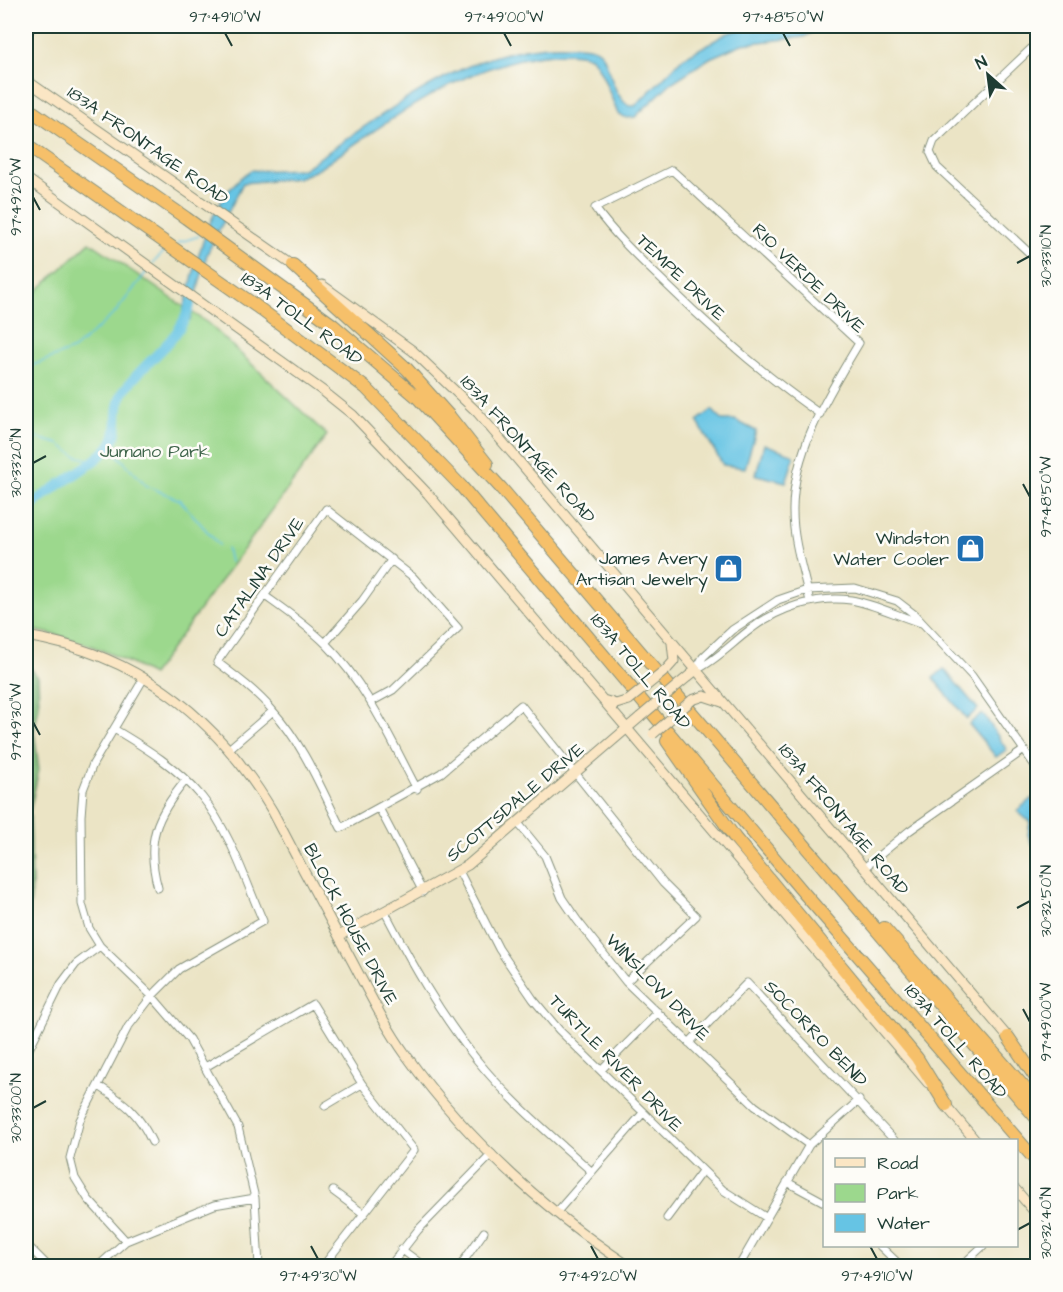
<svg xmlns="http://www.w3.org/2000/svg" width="1063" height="1292" font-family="'Architects Daughter',sans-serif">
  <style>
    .green { fill: #9cd88d; stroke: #5e8a60; stroke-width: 1.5 }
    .forest { fill: #7db878; stroke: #4e7a56; stroke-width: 1.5 }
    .water { fill: #66c4e4; stroke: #42808c; stroke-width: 1.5 }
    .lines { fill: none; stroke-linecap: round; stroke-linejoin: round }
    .stream { stroke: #66c4e4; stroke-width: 1.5 }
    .river { stroke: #66c4e4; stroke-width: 10 }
    .street-casing { stroke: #85907c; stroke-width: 9 }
    .secondary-casing { stroke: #85907c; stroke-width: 11 }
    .highway-casing { stroke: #85907c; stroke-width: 14 }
    .street { stroke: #fff; stroke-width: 7 }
    .secondary { stroke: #fbe6c4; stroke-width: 9 }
    .highway { stroke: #f6c06b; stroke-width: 12 }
    .secondary-bridge-casing { stroke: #85907c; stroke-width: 11; stroke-linecap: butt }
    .secondary-bridge { stroke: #fbe6c4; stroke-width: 9 }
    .ticks { fill: none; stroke: #1f3d34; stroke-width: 2 }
    .labels { text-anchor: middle; stroke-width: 5; stroke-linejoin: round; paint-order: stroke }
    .street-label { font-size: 18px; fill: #1f3d34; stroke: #fdfcf7 }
    .park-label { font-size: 18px; fill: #3e644a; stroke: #fdfcf7 }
    .poi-label { font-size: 18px; fill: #1f3d34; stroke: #fdfcf7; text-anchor: end }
    .neatline { fill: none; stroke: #1f3d34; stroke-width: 2 }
    .ticks-label { font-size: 15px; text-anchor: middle; fill: #1f3d34 }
  </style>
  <rect width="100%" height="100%" fill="#fdfcf7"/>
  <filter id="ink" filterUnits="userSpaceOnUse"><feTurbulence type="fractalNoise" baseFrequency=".0167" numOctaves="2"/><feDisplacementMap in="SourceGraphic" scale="12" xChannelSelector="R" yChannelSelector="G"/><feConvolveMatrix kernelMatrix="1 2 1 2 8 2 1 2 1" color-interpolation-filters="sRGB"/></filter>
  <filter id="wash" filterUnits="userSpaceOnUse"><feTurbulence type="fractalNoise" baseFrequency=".008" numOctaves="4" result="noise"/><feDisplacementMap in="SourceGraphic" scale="24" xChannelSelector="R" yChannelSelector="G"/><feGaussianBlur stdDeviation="1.35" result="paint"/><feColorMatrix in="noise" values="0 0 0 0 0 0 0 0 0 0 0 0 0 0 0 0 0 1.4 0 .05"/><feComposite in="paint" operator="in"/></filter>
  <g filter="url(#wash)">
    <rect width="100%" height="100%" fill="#ebe4c5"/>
    <path class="green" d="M90 242 209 324 327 435 152 675C111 652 73 636 26 629V301Z"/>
    <path class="forest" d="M31 669 38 677 39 707 34 731 39 769 30 811 32 885 26 952V674Z"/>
    <path class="water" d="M754 26H824L804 37 742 44 710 58 671 83 635 117 627 118 618 114C613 102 599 61 590 57 580 52 564 53 553 54 462 62 390 121 317 170L298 178 243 183 207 254 190 320 182 316C196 268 206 199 251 170 269 172 285 169 303 169 380 118 470 41 568 46 577 46 591 45 599 51 610 59 609 92 629 106H635L683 58 728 33Z
      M712 410 722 420H735L756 431 745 468 723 465 697 421Z
      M764 444 792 454 794 458 786 482 756 475Z
      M944 669 978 709 967 719 933 678Z
      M981 714 984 715 1005 747 1006 750 996 757 969 724Z
      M1032 798 1037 805V845L1032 844 1028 835 1030 822 1017 811Z"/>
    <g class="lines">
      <path class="stream" d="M178 243 199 236
        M153 263 166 250
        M26 368 74 349 115 313 148 270
        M26 435 59 444 76 456 92 460
        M109 446 147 486 180 500 219 545
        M227 548 230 562"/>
      <path class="river" d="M26 511C49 487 85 472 106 450 125 431 110 413 124 391 144 361 180 342 190 305"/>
    </g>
  </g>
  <g filter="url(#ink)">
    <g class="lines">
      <defs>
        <path id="street" d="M26 36 33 26
          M1038 42 934 141 930 152 937 167 1038 261
          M265 596C286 611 308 626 326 644 367 685 390 738 417 789
          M810 602C804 573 793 542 793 512 792 452 829 393 859 343L672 170 595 208C616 237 642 261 668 286 715 332 765 376 820 414
          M325 643 362 601 392 559
          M696 670 703 657 732 630 778 600 807 590 855 588 897 601 914 614 972 676 1038 770
          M696 670C717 660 733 642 751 629 778 608 817 595 851 600 874 604 898 616 921 623
          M144 678 93 764 83 790 81 816 82 904 89 928 100 946 152 996 189 1039 238 1127 255 1198 259 1266
          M371 702 393 690 458 628 413 577 326 509 217 662C237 677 257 692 273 711 303 744 321 788 341 828L441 773 521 705 663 883 696 916 626 982
          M114 729C146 748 178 768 202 797 231 833 245 880 263 921L179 969 152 996 128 1027 80 1120 70 1158 75 1178 88 1199 126 1241
          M230 748 273 711
          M379 808 423 892
          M518 823 545 856 562 898 577 920 626 982 755 1106 809 1145
          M864 868 909 831 1024 750
          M459 871 499 949 533 999 559 1030 723 1190 767 1218
          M158 888C145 841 156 816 186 780
          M385 912C412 964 440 1014 477 1060 510 1101 552 1136 592 1172
          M689 1043 747 983 894 1140
          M26 1055 61 984 76 964 100 946
          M207 1066 313 1004 362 1084 414 1150 323 1266
          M601 1070 658 1012
          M99 1086C125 1103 138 1112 152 1142
          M325 1106 362 1084
          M787 1182 824 1202
          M333 1191 364 1214
          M556 1213 643 1113
          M667 1218 702 1171
          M26 1244 48 1266
          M880 1246 901 1266
          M401 1249 424 1266
          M98 1266 126 1241 214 1205 255 1198
          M390 1266 418 1230 492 1154
          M460 1266 484 1232
          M739 1266 809 1145 859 1100
          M961 1266 983 1246"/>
        <path id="secondary" d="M26 80 298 269
          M26 178 323 391 353 415 428 494 928 1083
          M322 285 413 351 478 413 1012 1042
          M26 636C137 654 216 716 273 812 299 862 325 911 352 961 369 993 385 1026 406 1055 466 1139 545 1210 629 1266
          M666 670 674 661 672 643
          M679 684 696 670
          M603 700 616 704 629 700
          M692 700 704 696 722 702
          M339 936 468 865 640 717
          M942 1101 975 1140
          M1016 1190 1038 1216"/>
        <path id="highway" d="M26 107 186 218 333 325 418 398 501 488 1038 1120
          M26 145 256 306 366 388 461 486 803 892 1038 1163
          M293 265 407 369 450 417 487 464
          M667 741 735 838 917 1058 946 1105
          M884 928 1038 1103
          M1008 1037 1038 1081"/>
      </defs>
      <use href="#street" class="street-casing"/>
      <use href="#secondary" class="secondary-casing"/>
      <use href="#highway" class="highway-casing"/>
      <use href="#street" class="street"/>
      <use href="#secondary" class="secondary"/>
      <use href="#highway" class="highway"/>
      <defs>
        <path id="secondary-bridge" d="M629 700 666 670
          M640 717 679 684
          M653 734 692 700"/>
      </defs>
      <use href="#secondary-bridge" class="secondary-bridge-casing"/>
      <use href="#secondary-bridge" class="secondary-bridge"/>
    </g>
  </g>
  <path class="ticks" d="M225 33 232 46M504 33 511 46M783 33 790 46M33 197 40 210M1017 263 1030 256M33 463 46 456M1023 484 1030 497M33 722 40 735M1017 908 1030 901M1023 1009 1030 1022M33 1108 46 1101M1017 1230 1030 1223M311 1246 318 1259M591 1246 598 1259M870 1246 877 1259"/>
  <defs>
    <symbol id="shop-square" viewBox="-11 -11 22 22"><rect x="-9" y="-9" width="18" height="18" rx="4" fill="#1f6fb2" stroke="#fdfcf7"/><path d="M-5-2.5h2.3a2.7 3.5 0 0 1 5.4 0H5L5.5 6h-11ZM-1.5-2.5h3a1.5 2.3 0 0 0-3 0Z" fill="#fff"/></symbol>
  </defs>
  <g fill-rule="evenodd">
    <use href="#shop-square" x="954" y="532" width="33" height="33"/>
    <use href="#shop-square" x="712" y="552" width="33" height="33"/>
  </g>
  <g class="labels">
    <g class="street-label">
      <text transform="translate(148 145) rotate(35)" y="6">183A FRONTAGE ROAD</text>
      <text transform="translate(681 277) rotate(44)" y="6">TEMPE DRIVE</text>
      <text transform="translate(809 278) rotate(44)" y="6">RIO VERDE DRIVE</text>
      <text transform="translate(302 318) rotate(36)" y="6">183A TOLL ROAD</text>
      <text transform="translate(528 449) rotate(48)" y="6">183A FRONTAGE ROAD</text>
      <text transform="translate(259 577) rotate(-55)" y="6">CATALINA DRIVE</text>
      <text transform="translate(641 671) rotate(50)" y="6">183A TOLL ROAD</text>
      <text transform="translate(515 802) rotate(-40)" y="6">SCOTTSDALE DRIVE</text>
      <text transform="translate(844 819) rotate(50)" y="6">183A FRONTAGE ROAD</text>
      <text transform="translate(351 924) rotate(62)" y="6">BLOCK HOUSE DRIVE</text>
      <text transform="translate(658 987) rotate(46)" y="6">WINSLOW DRIVE</text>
      <text transform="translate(816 1033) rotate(46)" y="6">SOCORRO BEND</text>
      <text transform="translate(956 1041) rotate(49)" y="6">183A TOLL ROAD</text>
      <text transform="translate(616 1063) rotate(46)" y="6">TURTLE RIVER DRIVE</text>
    </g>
    <g class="park-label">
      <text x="155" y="457">Jumano Park</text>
    </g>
    <g class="poi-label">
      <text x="949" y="544">Windston<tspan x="949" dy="21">Water Cooler</tspan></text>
      <text x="708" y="564">James Avery<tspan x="708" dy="21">Artisan Jewelry</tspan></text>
    </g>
  </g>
  <rect width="1063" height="1292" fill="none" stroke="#fdfcf7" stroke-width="66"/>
  <rect x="823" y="1139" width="195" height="108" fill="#fdfcf7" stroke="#a4b0a9" stroke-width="1.5"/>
  <rect x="835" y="1158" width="30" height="9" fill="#fbe6c4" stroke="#a4b0a9" stroke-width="1.5"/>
  <text x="877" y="1169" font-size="18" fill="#1f3d34">Road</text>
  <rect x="835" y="1184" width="30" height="18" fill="#9cd88d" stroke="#a4b0a9" stroke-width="1.5"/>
  <text x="877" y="1199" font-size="18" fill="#1f3d34">Park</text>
  <rect x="835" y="1214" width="30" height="18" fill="#66c4e4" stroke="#a4b0a9" stroke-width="1.5"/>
  <text x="877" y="1229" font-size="18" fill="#1f3d34">Water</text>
  <g transform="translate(988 75) rotate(332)" stroke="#fdfcf7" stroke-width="4.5" paint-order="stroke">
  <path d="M0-4.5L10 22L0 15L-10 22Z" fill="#1f3d34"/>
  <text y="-9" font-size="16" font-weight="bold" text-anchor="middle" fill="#1f3d34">N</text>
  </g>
  <rect x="33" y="33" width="997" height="1226" class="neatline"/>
  <g class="ticks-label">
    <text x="225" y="22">97°49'10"W</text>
    <text x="504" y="22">97°49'00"W</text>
    <text x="783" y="22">97°48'50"W</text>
    <text transform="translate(16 197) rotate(-90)" y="5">97°49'20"W</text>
    <text transform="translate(1046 256) rotate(-90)" y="5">30°33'10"N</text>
    <text transform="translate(16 463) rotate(-90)" y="5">30°33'20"N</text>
    <text transform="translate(1046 497) rotate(-90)" y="5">97°48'50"W</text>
    <text transform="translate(16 722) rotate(-90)" y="5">97°49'30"W</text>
    <text transform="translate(1046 901) rotate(-90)" y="5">30°32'50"N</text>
    <text transform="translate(1046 1022) rotate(-90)" y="5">97°49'00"W</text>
    <text transform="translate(16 1108) rotate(-90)" y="5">30°33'00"N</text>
    <text transform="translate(1046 1223) rotate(-90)" y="5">30°32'40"N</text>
    <text x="318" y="1281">97°49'30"W</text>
    <text x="598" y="1281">97°49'20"W</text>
    <text x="877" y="1281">97°49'10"W</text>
  </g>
</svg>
